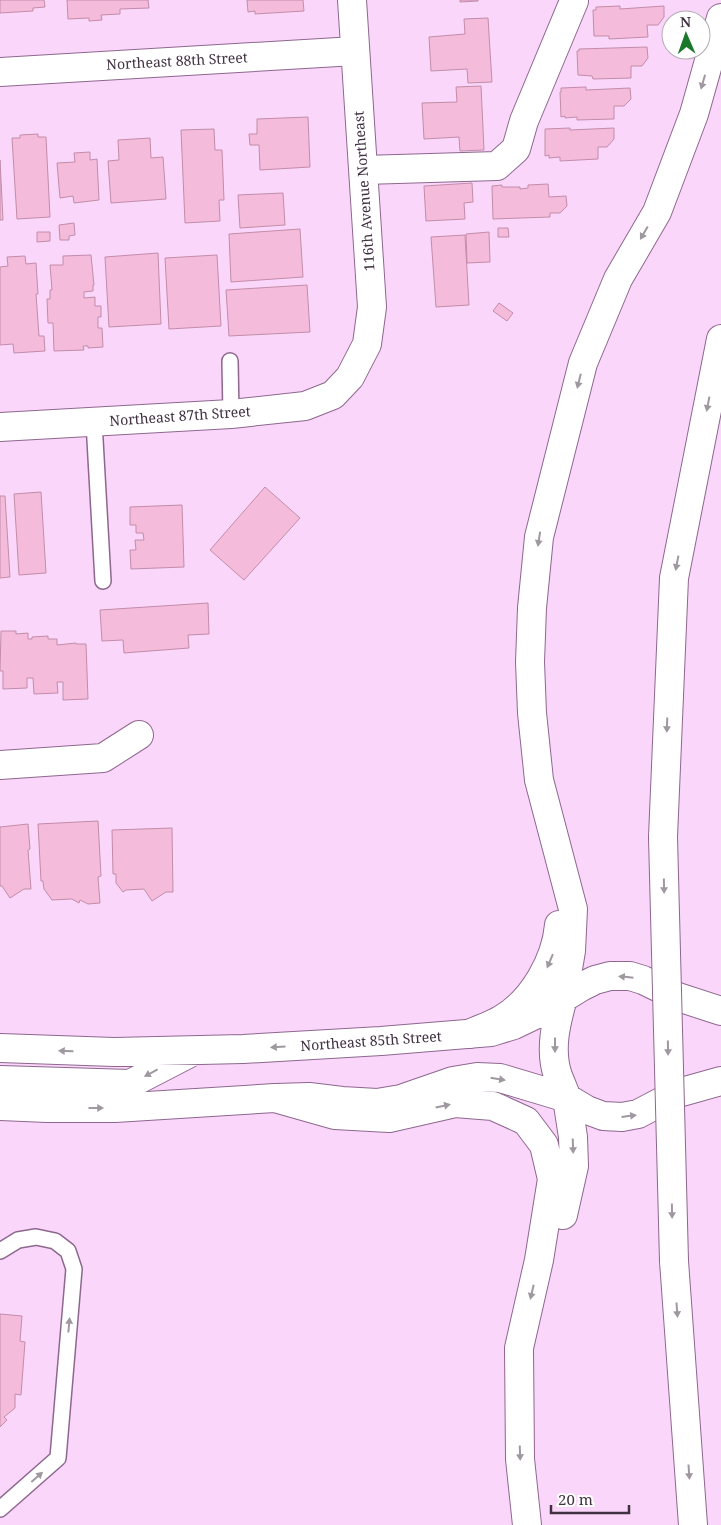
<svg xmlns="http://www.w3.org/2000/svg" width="721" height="1525" font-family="'Noto Serif',serif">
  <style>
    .building { fill: #f4bcda; stroke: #c28ca9 }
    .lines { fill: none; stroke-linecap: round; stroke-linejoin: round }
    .lane-casing { stroke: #8e678f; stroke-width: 18 }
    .street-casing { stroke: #8e678f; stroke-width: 30 }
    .secondary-casing { stroke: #8e678f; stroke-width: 30 }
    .primary-casing { stroke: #8e678f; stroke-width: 30 }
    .highway-casing { stroke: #8e678f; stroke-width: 30 }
    .lane { stroke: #fff; stroke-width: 15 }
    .street { stroke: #fff; stroke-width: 28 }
    .secondary { stroke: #fff; stroke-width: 28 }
    .primary { stroke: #fff; stroke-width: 28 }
    .highway { stroke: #fff; stroke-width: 28 }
    .highway-bridge-casing { stroke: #8e678f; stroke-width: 30; stroke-linecap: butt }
    .highway-bridge { stroke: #fff; stroke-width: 28 }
    .oneway { fill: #a098a0 }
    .labels { text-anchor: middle; stroke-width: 4; stroke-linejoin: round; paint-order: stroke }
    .street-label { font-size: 14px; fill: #413042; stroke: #fff }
  </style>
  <rect width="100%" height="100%" fill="#fad7fa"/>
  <path class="building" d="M0 0H44L45 7 33 8V11L0 13Z
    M67 0H148L149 8 120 9V14L101 15 102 20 89 21V18L68 19Z
    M247 0H303L304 11 255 14V11L248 12Z
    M460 0H478V1L460 2Z
    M620 6V9L664 6V17L658 25H647L648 37 609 39V36H594L593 10H596V7Z
    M488 18 492 82 468 83 467 69 431 71 429 37 465 34 464 19Z
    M647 47 648 58 642 66H631V78L593 79 592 76 578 75 577 51H579V49Z
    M481 86 484 150 460 151 459 137 424 139 422 103 457 102 456 87Z
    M586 87V90L630 88 631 99 624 106H614V119L577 120V117L565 118V116L561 117 560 92H561V88Z
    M308 117 310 167 260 170 259 145H250L249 134H257V119Z
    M570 128V130L614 128V139L607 147H598V159L560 161V157L549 158V155L545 156V129Z
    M214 129 215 150H222L224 200H219L220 221 185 223 181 130Z
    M38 134V137H46L50 217 17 219 12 138H20V135Z
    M150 138 151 158 163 157 166 199 111 203 108 161 119 160 118 140Z
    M90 152V160L97 159 99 200 74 203 73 196 60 198 57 163 75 162 74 153Z
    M0 160 3 220H0Z
    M472 183 473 202 464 203 465 219 426 221 424 186Z
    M548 184 549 197 566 196 567 206 560 213H550V217L493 219 492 186 502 185V187H520V189L528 188V185Z
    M283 193 285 225 240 228 238 195Z
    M74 223 75 235 69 236V240H60L59 225Z
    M498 228H508L509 237H498Z
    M300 229 303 277 231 282 229 234Z
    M37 232H50V241L37 242Z
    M489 232 490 262 467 263 466 234Z
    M465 235 469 305 436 307 431 237Z
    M158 253 161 324 109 327 105 257Z
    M91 255 94 285H93V291L84 292V298L95 297V306H101V317H98V328H102L103 347 88 348V346H83L84 350 54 351 53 323H48L47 299H50V290H52L50 265H63V256Z
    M217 255 221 326 169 329 165 258Z
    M25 256 26 264 36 263 38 294H36L39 336H44L45 351 14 353 13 344 0 345V267L8 266 7 257Z
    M307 285 310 332 229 336 226 290Z
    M499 303 513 313 507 321 493 311Z
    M265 487 300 518 244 580 210 550Z
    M41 492 46 573 19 575 14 494Z
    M0 496H5L10 577 0 578Z
    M182 505 184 567 131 569 130 550H136L135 540H144L143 533H136V525H130V507Z
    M208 603 209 634 188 635 189 648 124 653 123 640 102 641 100 610Z
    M1 631H16V634L28 633V639H32V637L48 636V639H57V645L76 643V644H86L88 699 63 700V682H57L58 693 34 694 33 678H27V688L3 689V671H0Z
    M98 821 101 876 98 877 100 903 88 904 80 900 79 903 72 899 52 900 44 889 43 881H41L38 824Z
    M28 824 30 849 28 850 31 889H24L10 898 2 886H0V827Z
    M172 828 173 892H166L152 901 144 889 126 890 123 892 116 883V874H113L112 830Z
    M0 1314 22 1316 20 1341 25 1342 21 1395 15 1394V1408L4 1417 7 1420 0 1427Z"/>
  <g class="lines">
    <defs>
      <path id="lane" d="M230 361 231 414
        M94 422 103 581
        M0 1251 18 1240 36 1237 55 1241 68 1251 74 1269 58 1458 0 1509"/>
      <path id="street" d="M0 72 355 51
        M364 170 497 166 516 149 524 121 574 1
        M0 765 103 758 139 735"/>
      <path id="secondary" d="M0 427 231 414 305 406 333 395 350 377 367 344 372 307 352 0"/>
      <path id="primary" d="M563 998C556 1023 549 1050 558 1076 561 1083 564 1091 567 1098
        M0 1048 114 1052 243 1049 381 1041 491 1032 514 1025 539 1013 581 987 595 980 610 976H630L643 980 678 997 721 1011
        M0 1080 130 1084 188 1054
        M0 1106 47 1108H115L275 1098 309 1097 342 1101 377 1103 401 1099 453 1081 477 1077 500 1078 567 1098 587 1110 603 1116 622 1117 638 1114 678 1093 721 1081"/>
      <path id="highway" d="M663 837 674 578 721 339
        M563 998 571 951 573 909 539 780 532 713 530 662 532 608 539 537 583 363 618 279 657 212 694 114 721 18
        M469 1034C480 1029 492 1025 502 1019 533 1001 556 960 559 925
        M275 1098 335 1115 389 1118 455 1103 493 1106 526 1121 544 1145 552 1179 539 1260 519 1348 520 1459 527 1525
        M563 1215 574 1166 573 1137 567 1098
        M674 1261 693 1525"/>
    </defs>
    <use href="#lane" class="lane-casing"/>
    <use href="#street" class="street-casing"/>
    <use href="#secondary" class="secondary-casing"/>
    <use href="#primary" class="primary-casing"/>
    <use href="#highway" class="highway-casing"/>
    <use href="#lane" class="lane"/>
    <use href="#street" class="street"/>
    <use href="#secondary" class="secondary"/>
    <use href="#primary" class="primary"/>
    <use href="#highway" class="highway"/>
    <defs>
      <path id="highway-bridge" d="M663 837 674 1261"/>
    </defs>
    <use href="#highway-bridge" class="highway-bridge-casing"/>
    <use href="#highway-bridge" class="highway-bridge"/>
  </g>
  <defs><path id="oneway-solid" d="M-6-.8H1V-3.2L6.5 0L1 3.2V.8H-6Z" transform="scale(1.25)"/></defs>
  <g class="oneway">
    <use href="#oneway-solid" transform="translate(703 82) rotate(106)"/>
    <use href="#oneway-solid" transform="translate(644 233) rotate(120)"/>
    <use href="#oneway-solid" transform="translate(579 381) rotate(104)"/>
    <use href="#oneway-solid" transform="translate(708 404) rotate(101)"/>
    <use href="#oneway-solid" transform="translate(539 539) rotate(99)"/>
    <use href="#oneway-solid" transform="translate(677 563) rotate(101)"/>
    <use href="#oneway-solid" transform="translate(667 725) rotate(92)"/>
    <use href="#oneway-solid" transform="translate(664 886) rotate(89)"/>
    <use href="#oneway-solid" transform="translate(550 961) rotate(113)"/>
    <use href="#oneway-solid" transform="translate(626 977) rotate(-174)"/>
    <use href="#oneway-solid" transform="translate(555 1045) rotate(90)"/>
    <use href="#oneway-solid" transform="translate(278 1047) rotate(177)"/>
    <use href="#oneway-solid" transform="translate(668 1048) rotate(89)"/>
    <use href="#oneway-solid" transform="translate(66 1051) rotate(-178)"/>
    <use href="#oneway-solid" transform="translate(151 1073) rotate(152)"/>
    <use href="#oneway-solid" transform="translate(498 1079) rotate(9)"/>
    <use href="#oneway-solid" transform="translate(443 1106) rotate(-12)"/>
    <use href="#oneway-solid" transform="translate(96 1108)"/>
    <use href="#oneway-solid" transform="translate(629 1116) rotate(-7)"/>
    <use href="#oneway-solid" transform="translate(573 1146) rotate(88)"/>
    <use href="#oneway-solid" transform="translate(672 1211) rotate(89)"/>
    <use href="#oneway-solid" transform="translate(532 1292) rotate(103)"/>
    <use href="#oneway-solid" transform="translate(677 1310) rotate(86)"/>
    <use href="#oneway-solid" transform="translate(69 1325) rotate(-85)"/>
    <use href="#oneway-solid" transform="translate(520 1453) rotate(88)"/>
    <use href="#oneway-solid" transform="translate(689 1472) rotate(86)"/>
    <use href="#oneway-solid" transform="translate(37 1477) rotate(-41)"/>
  </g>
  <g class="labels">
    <g class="street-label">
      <text transform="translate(177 61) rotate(-3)" y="5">Northeast 88th Street</text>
      <text transform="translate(364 191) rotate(-94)" y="5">116th Avenue Northeast</text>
      <text transform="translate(180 416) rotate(-4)" y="5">Northeast 87th Street</text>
      <text transform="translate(371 1041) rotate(-4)" y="5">Northeast 85th Street</text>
    </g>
  </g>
  <g transform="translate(686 35) rotate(358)"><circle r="24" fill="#ffffff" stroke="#b3acb3"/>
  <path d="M0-4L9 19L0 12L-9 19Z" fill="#197829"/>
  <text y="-8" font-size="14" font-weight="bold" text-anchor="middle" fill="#413042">N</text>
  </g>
  <path d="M551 1505v8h78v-8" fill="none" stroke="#413042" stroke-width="2.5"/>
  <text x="558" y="1505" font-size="15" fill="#413042" stroke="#ffffff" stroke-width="4" paint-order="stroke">20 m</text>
</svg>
